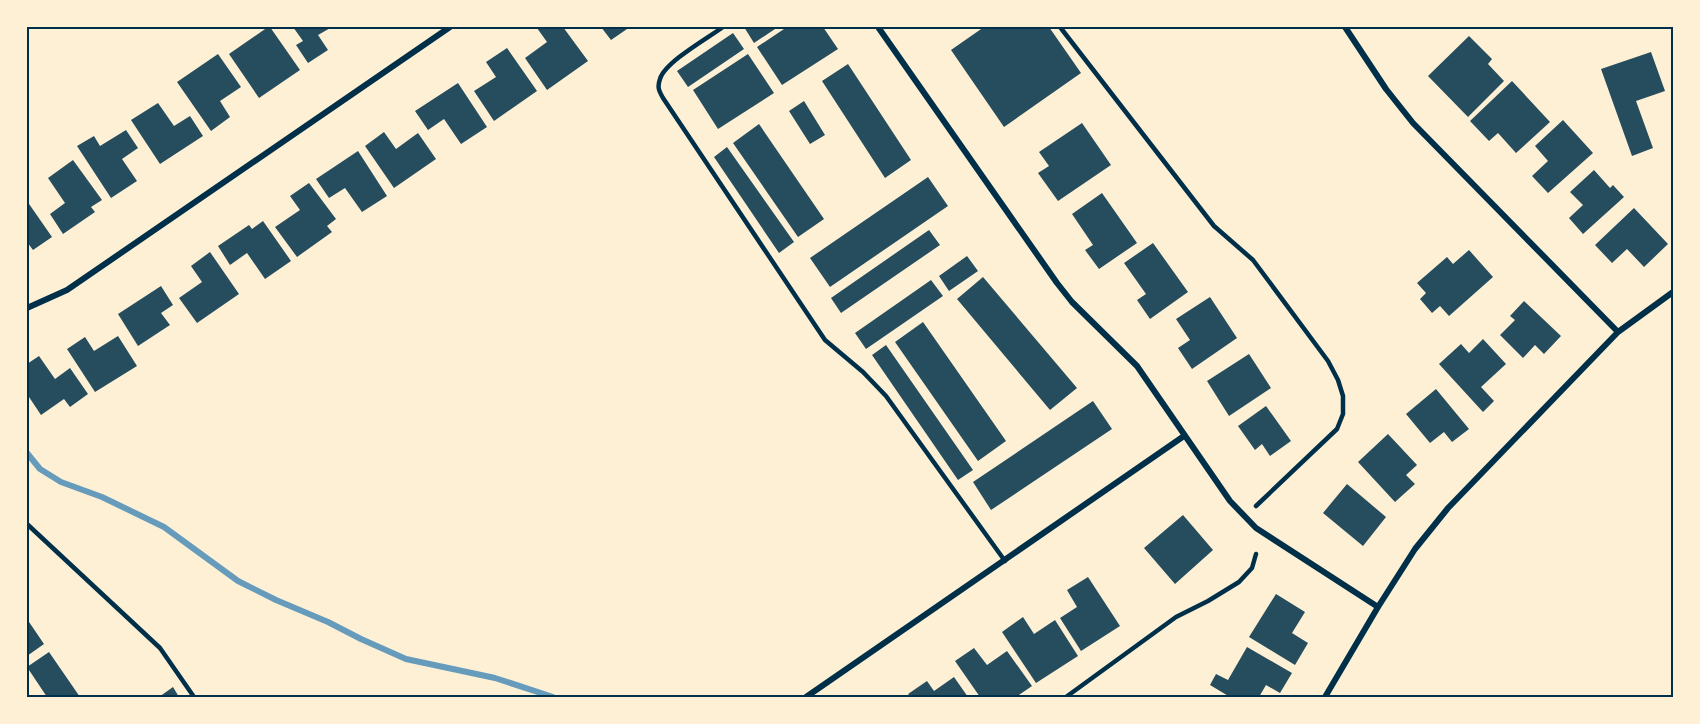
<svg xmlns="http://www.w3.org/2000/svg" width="1700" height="724" font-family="'PT Sans',sans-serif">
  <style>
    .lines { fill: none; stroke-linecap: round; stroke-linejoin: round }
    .stream { stroke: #669bbc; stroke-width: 6 }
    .building { fill: #264d5e }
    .service { stroke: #003049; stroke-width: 4.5 }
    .minor { stroke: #003049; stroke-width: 6 }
    .neatline { fill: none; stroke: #003049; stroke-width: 2 }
  </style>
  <rect width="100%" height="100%" fill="#fdf0d5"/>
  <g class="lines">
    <path class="stream" d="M27 453 40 469 61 482 102 497 164 527 238 581 276 600 328 622 361 639 406 659 495 678 553 697"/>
  </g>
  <path class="building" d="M268 27H270L300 70 259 98 229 54Z
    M293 27H332L318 35 328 50 308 63 296 45 303 41Z
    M538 27H563L588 61 547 90 525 58 547 42 537 28Z
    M601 27H630L611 40Z
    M744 27H778L754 43Z
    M787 27H823L838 49 782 85 757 47Z
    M984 27H1049L1081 73 1004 127 951 50Z
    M733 33 744 49 688 87 677 71Z
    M1469 36 1492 59 1488 64 1504 81 1468 117 1428 76Z
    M507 48 537 91 494 121 474 91 496 77 486 62Z
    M1651 52 1665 91 1636 101 1653 148 1632 156 1601 69Z
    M218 54 241 87 220 101 230 117 211 131 177 82Z
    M748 54 774 93 718 129 693 90Z
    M848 64 911 160 885 178 822 81Z
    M1512 81 1550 122 1516 153 1498 133 1489 141 1470 121Z
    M458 83 487 127 461 144 444 119 428 130 415 111Z
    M804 101 825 135 810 144 789 111Z
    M158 103 174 126 190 116 203 136 160 164 131 120Z
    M1563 120 1593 153 1548 193 1532 176 1548 161 1535 146Z
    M1082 123 1111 165 1058 201 1038 173 1049 166 1039 152Z
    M759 124 824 219 798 237 733 143Z
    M126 130 138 148 122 159 137 181 111 198 77 146 94 136 100 146Z
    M384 132 396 149 418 133 436 159 394 188 365 146Z
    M727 147 794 242 779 253 714 157Z
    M358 151 387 196 362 212 345 188 329 198 316 179Z
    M73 160 102 200 91 207 95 212 63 234 50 214 65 203 48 178Z
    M1594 170 1610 188 1613 185 1624 197 1583 234 1569 218 1583 205 1570 192Z
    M928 177 948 206 830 287 810 258Z
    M309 183 336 219 327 226 332 232 297 257 275 227 300 210 290 196Z
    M1102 193 1137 243 1099 269 1085 250 1093 245 1072 214Z
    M27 201 52 237 33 250 27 242Z
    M1634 208 1668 244 1644 267 1627 249 1612 263 1595 245Z
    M263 221 291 261 265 279 247 253 230 265 218 246 249 225 252 229Z
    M929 230 940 245 841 313 831 298Z
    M1153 243 1188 292 1150 319 1137 300 1146 294 1124 263Z
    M1469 250 1493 277 1449 316 1440 306 1432 313 1420 299 1426 293 1417 283 1447 257 1453 264Z
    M210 252 239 294 197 323 179 298 202 282 191 266Z
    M967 256 978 271 949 291 939 276Z
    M983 277 1077 388 1050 410 957 299Z
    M931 280 943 296 866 349 855 333Z
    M161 286 173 305 161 313 170 325 138 346 118 314Z
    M1210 297 1237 338 1192 369 1178 348 1190 340 1176 319Z
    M1524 301 1561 336 1544 354 1535 345 1523 358 1500 335 1515 320 1510 316Z
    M923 322 1006 441 978 461 895 342Z
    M118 336 137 366 95 392 67 349 85 337 94 351Z
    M1483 339 1506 364 1481 387 1494 401 1483 412 1439 364 1461 344 1469 353Z
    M886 345 973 470 958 480 872 355Z
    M1249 354 1271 388 1229 416 1207 381Z
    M39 356 55 379 70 368 88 394 70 407 64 399 41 415 27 394V364Z
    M1436 389 1469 429 1452 442 1444 432 1430 443 1406 414Z
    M1093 401 1112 429 991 510 973 482Z
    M1266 406 1291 441 1270 456 1262 444 1255 450 1238 426Z
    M1388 434 1417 465 1406 475 1415 484 1395 502 1358 462Z
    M1347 484 1386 517 1363 546 1323 513Z
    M1183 515 1213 550 1175 584 1144 548Z
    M1088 577 1120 626 1081 651 1060 618 1077 607 1067 590Z
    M1276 594 1305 612 1292 633 1308 643 1295 665 1249 637Z
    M1023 617 1034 634 1055 620 1078 656 1036 683 1002 632Z
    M27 619 44 644 27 656Z
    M1247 647 1292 673 1280 693 1266 685 1259 697H1230L1210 685 1216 674 1228 680Z
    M974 648 987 665 1007 651 1032 686 1016 697H980L955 661Z
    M49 652 80 697H47L27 667Z
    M954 677 968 697H911L908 694 927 681 934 691Z
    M173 687 179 697H159Z"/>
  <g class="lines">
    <path class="service" d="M723 27C708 38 665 62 660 79 657 87 659 91 663 98L825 340 863 372 886 396 1005 561
      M1060 27 1214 226 1253 260 1328 361 1338 380 1343 396V414L1337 429 1256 506
      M27 524 160 648 194 697
      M1066 697 1176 617 1208 601 1239 582 1252 568 1256 554"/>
    <path class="minor" d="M878 27 1057 283 1072 302 1137 366 1230 501 1256 528 1378 607
      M1345 27 1386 89 1413 123 1618 332
      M27 308 67 290 450 27
      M806 697 1184 436
      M1325 697 1378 607 1415 549 1448 508 1618 332 1673 292"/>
  </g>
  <rect width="1700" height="724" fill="none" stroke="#fdf0d5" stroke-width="57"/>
  <rect x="28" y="28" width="1644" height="668" class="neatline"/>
</svg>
